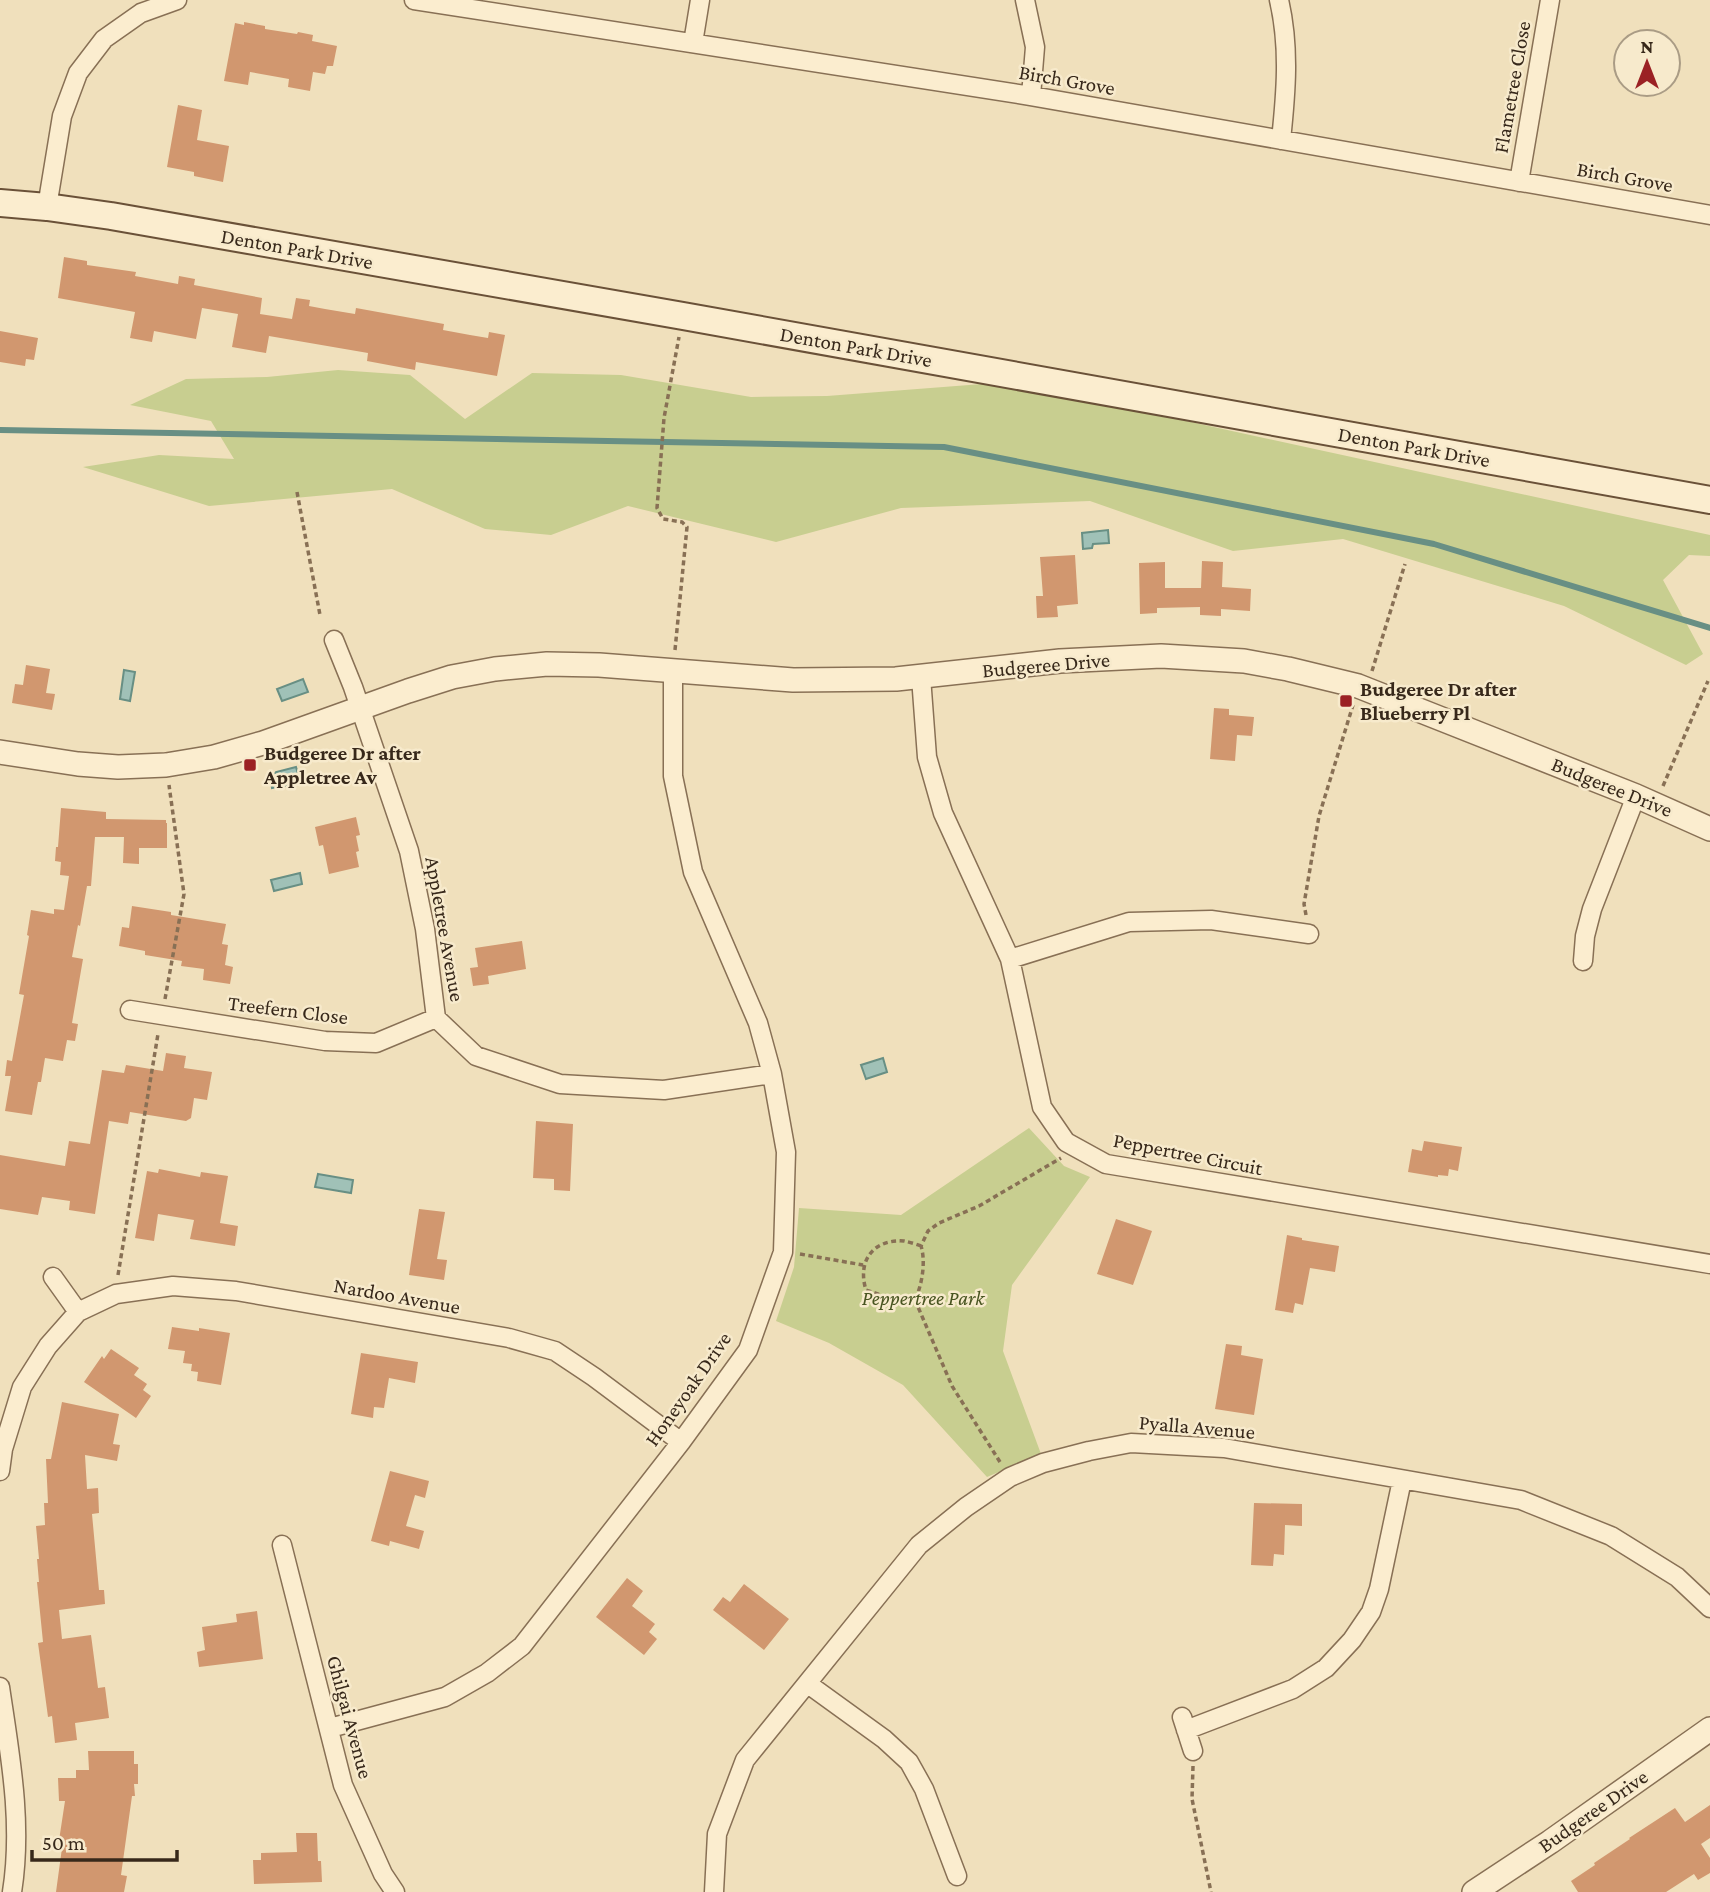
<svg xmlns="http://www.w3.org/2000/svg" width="1710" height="1892" font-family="'Crimson Pro',serif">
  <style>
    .green { fill: #c8ce90 }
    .water { fill: #a0c1b7; stroke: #688f84; stroke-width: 2 }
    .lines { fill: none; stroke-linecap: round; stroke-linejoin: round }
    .stream { stroke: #688f84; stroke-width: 6 }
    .building { fill: #d1976f }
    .minor-casing { stroke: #887055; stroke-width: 21 }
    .tertiary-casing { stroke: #887055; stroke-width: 26 }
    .secondary-casing { stroke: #6a5138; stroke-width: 30 }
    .path { stroke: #887055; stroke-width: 3.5; stroke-dasharray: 5 3.5; stroke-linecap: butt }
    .minor { stroke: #fbedcf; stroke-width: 18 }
    .tertiary { stroke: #fbedcf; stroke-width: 23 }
    .secondary { stroke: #fbedcf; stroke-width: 26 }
    .poi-dot { fill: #9b2124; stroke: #f7eacc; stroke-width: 2.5 }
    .labels { text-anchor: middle; stroke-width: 5; stroke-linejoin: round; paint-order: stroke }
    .street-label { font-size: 21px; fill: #37281a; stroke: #f7eacc }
    .poi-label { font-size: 21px; font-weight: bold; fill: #37281a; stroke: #f7eacc; text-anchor: start }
    .park-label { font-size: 21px; font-style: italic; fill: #485420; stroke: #f7eacc }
  </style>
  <rect width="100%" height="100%" fill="#f0e0bc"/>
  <path class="green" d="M338 370 410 375 465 419 532 373 621 375 751 397 827 396 982 384 1177 419 1710 535V556L1689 555 1663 580 1703 654 1686 665 1564 606 1343 539 1233 551 1090 501 901 508 776 542 628 506 551 535 485 529 392 489 209 506 83 467 159 455 234 459 211 421 130 405 186 379 267 377Z
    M1029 1128 1064 1166 1090 1177 1012 1285 1003 1351 1041 1454 987 1477 903 1385 829 1343 776 1321 794 1267 799 1208 901 1215Z"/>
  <path class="water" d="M1108 530 1109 543 1093 544 1092 548 1083 549 1082 533Z
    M124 670 135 672 130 701 120 699Z
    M303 679 308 692 282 701 277 689Z
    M296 767 298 774 292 784 272 788 271 781 276 772Z
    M300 873 302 884 274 891 271 880Z
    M883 1058 887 1072 866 1079 861 1065Z
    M318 1174 353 1180 351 1193 315 1187Z"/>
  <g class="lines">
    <path class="stream" d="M0 430 944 447 1434 544 1710 628"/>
  </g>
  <path class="building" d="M244 22 265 26V29L297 34 298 32 313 35 312 41 337 46 333 66H327L325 74 313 72 310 91 288 87 289 79 250 72 248 85 224 81 235 23 244 25Z
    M178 105 202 110 197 140 229 146 223 182 194 176V172L167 167Z
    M64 257 87 261V265L136 272 135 276 178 284 179 276 195 279 194 285 262 298 260 314 292 319 296 298 310 300 309 306 325 309 355 314 356 308 444 324 443 330 470 335 488 338 489 332 505 335 497 376 416 362 415 370 367 361 368 353 269 336 266 353 232 347 238 314 202 308 196 339 154 331 152 342 130 338 135 312 58 298Z
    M0 331 38 338 34 360 26 359 25 366 0 362Z
    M1075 555 1078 604 1057 606 1058 617 1037 618 1036 596H1043L1040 557Z
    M1202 561 1223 562 1222 587 1251 589 1250 611 1221 609V616L1200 615V607L1157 608V613L1140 614 1139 563 1165 562V588H1201Z
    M26 665 50 669 46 693 55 694 52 710 12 703 15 684 23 685Z
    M1214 708 1229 709V715L1254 717 1252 736 1237 735 1235 761 1210 759Z
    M61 808 106 812V819L166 820V823H167V848H139V864L123 863 124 837H95L91 886H87L80 926 78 925 72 957 83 959 72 1023 78 1024 75 1041 67 1040 63 1061 45 1058 41 1082H38L32 1115 5 1111 11 1076H5L7 1060 12 1061 24 995 19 994 29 936 27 935 31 910 54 914V909L64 910 69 876 60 875 61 862 55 861 56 847H58Z
    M356 817 360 835 356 836 359 851 356 852 359 867 329 874 323 845 319 846 315 827Z
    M132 906 171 912V915L226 924 222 944 228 945 225 965 233 967 230 984 203 980 204 969 181 966 182 961 145 955V951L119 946 122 927 129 928Z
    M522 941 526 969 488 976 489 984 473 986 470 968 478 967 475 948Z
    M166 1053 186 1056 184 1068 212 1072 207 1100 194 1098 191 1118 186 1121 130 1112 128 1124 109 1121 95 1214 69 1210 70 1201 42 1197 38 1215 0 1209V1155L65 1166 69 1141 90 1144 102 1070 124 1073 126 1065 163 1071Z
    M536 1121 573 1124 570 1191 554 1190V1179L533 1178Z
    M1424 1141 1462 1147 1458 1171 1449 1169 1448 1176 1438 1175V1177L1408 1172 1412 1149 1422 1151Z
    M159 1169 200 1177 201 1172 228 1176 220 1223 238 1226 235 1246 190 1239 194 1220 158 1214 154 1241 135 1238 147 1171 158 1173Z
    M419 1209 445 1212 437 1259 447 1260 444 1280 409 1275Z
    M1116 1219 1152 1231 1133 1285 1097 1274Z
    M1287 1235 1302 1238V1240L1339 1246 1335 1272 1310 1268 1303 1305 1295 1303 1293 1313 1275 1310Z
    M172 1327 199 1331V1328L230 1333 221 1385 197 1381 198 1372 191 1371 192 1364 183 1363 185 1351 168 1349Z
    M1226 1344 1242 1346 1241 1355 1263 1359 1254 1415 1215 1409Z
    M111 1349 139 1368 134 1375 147 1384 143 1390 151 1396 136 1418 84 1382 102 1356 104 1359Z
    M361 1353 418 1362 415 1383 389 1378 384 1408 374 1407 373 1418 351 1414Z
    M62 1402 119 1414 113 1444 120 1445 117 1461 85 1455 87 1489 98 1488 99 1513 92 1514 99 1590H104L105 1604 59 1610 62 1639 91 1635 98 1688 105 1687 109 1718 75 1723 77 1740 55 1743 52 1716 48 1717 38 1643 43 1642 37 1582H39L37 1559H39L36 1526 45 1525 44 1503H48L46 1459H51Z
    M390 1471 429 1481 425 1498 415 1495 406 1526 424 1531 419 1549 390 1541 389 1546 371 1541Z
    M1254 1503 1302 1504V1526L1285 1525 1284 1555 1274 1554 1273 1566 1251 1565Z
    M627 1578 643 1591 632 1606 655 1624 649 1632 657 1639 644 1655 596 1617Z
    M744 1584 789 1619 764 1650 713 1610 723 1597 730 1602Z
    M257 1611 263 1659 199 1667 197 1652 205 1650 202 1627 237 1622 236 1614Z
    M88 1751H134V1764H138V1784H134L135 1796H132L121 1875 127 1876 124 1892H56L62 1848 58 1847 65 1801H59L58 1778H76V1770H89Z
    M1710 1805V1838L1701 1844 1710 1858V1873L1698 1880 1694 1874 1666 1892H1578L1571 1881 1595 1865 1594 1863 1630 1839 1629 1838 1675 1808 1685 1822Z
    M296 1833H317L318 1861H321L322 1882 254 1884 253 1860H261V1853L297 1852Z"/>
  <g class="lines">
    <defs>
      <path id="minor" d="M414 0 1031 96 1710 215
        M1025 0 1035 47 1031 96
        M1279 0C1290 47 1286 93 1281 140
        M693 43 700 0
        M1519 182 1550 0
        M47 207 62 116 78 73 104 39 141 13 177 0
        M334 640 353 687 409 851 425 929 436 1018 476 1056 560 1084 664 1090 772 1074
        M921 677 927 757 943 813 1010 959 1042 1107 1066 1142 1106 1164 1710 1264
        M1010 959 1129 922 1211 920 1309 934
        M1583 961 1585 936 1592 909 1636 796
        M130 1010 325 1041 376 1043 436 1018
        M53 1277 78 1312
        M0 1471 3 1449 22 1387 48 1346 78 1312 116 1294 173 1286 236 1291 509 1338 555 1351 594 1377 681 1442
        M282 1545 343 1785 383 1874 395 1892
        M808 1684 884 1739 909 1762 924 1789 957 1876
        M0 1687C10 1755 23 1823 12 1892
        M1182 1717 1193 1751
        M330 1728 445 1697 487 1673 522 1646 681 1442 748 1350 783 1252 786 1152 772 1074 758 1023 693 872 673 776V671
        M1186 1730 1293 1689 1326 1668 1352 1640 1371 1612 1379 1589 1402 1480
        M714 1892 717 1834 745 1760 919 1545 966 1507 1010 1477 1043 1463 1089 1451 1131 1443 1224 1448 1521 1500 1611 1536 1677 1577 1710 1608"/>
      <path id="tertiary" d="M0 752 78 764 118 767 166 765 214 757 263 743 408 691 452 677 495 669 547 664 599 665 793 680 896 679 1060 661 1161 656 1244 661 1288 669 1358 686 1636 796 1710 829
        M1474 1892 1550 1842 1710 1729"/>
      <path id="secondary" d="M0 203 47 207 111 216 683 316 1710 500"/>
    </defs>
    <use href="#minor" class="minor-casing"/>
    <use href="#tertiary" class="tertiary-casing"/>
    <use href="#secondary" class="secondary-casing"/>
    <path class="path" d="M297 492 320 615
      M675 650 687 527 682 522 663 519 657 508 664 418 679 337
      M1372 671 1405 564
      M1663 786 1708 681
      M1306 915 1304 904 1319 816 1353 705
      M165 999 184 894 169 785
      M921 1246C916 1244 909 1242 904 1241 873 1239 857 1261 866 1290L884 1296 915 1300C922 1285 926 1262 921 1246L928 1231 939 1223 979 1206 1061 1158
      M800 1254 863 1265
      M118 1275 158 1034
      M915 1300 952 1386 1000 1462
      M1193 1766 1192 1799 1211 1892"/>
    <use href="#minor" class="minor"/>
    <use href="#tertiary" class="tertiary"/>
    <use href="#secondary" class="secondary"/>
  </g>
  <g class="poi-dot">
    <rect x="1339" y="694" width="14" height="14" rx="3.5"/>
    <rect x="243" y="758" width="14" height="14" rx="3.5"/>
  </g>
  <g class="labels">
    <g class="street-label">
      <text transform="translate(1067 80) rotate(10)" y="7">Birch Grove</text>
      <text transform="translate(1512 87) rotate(-80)" y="7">Flametree Close</text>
      <text transform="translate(1625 177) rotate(10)" y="7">Birch Grove</text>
      <text transform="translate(297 249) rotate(10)" y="7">Denton Park Drive</text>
      <text transform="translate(856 347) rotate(10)" y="7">Denton Park Drive</text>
      <text transform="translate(1414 447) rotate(10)" y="7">Denton Park Drive</text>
      <text transform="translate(1046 665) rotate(-5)" y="7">Budgeree Drive</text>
      <text transform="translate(1612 787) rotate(22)" y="7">Budgeree Drive</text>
      <text transform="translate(445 929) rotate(80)" y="7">Appletree Avenue</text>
      <text transform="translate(288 1010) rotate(7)" y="7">Treefern Close</text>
      <text transform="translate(1188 1154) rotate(11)" y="7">Peppertree Circuit</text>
      <text transform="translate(397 1296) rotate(10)" y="7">Nardoo Avenue</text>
      <text transform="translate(688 1389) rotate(-55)" y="7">Honeyoak Drive</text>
      <text transform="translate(1197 1427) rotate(5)" y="7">Pyalla Avenue</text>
      <text transform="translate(350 1717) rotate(75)" y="7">Ghilgai Avenue</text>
      <text transform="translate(1593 1811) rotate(-35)" y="7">Budgeree Drive</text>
    </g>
    <g class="poi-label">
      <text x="1360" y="696">Budgeree Dr after<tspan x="1360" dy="24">Blueberry Pl</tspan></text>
      <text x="264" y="760">Budgeree Dr after<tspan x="264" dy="24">Appletree Av</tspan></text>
    </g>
    <g class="park-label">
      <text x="923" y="1305">Peppertree Park</text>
    </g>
  </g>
  <g transform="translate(1647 63)"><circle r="33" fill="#f7eacc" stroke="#aa9c85" stroke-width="2"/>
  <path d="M0-5L12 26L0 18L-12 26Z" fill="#9b2124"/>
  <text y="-10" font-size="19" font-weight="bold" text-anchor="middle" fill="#37281a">N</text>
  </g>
  <path d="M32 1850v10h145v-10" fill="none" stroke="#37281a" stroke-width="3.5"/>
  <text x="42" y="1850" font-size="21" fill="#37281a" stroke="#f7eacc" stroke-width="5" paint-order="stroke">50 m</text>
</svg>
